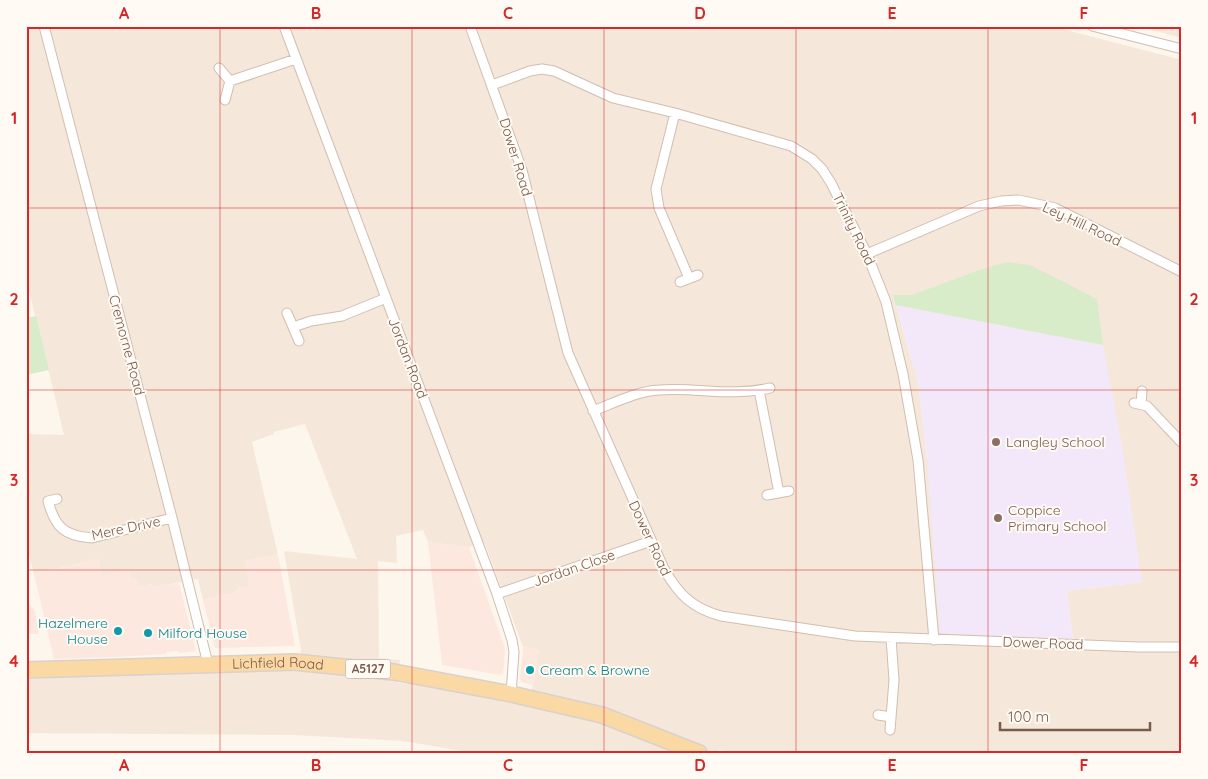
<svg xmlns="http://www.w3.org/2000/svg" width="1208" height="779" font-family="Quicksand,sans-serif">
  <style>
    .residential { fill: #f5e8da; fill-rule: evenodd }
    .commercial { fill: #fde8e0 }
    .education { fill: #f3e8fa }
    .green { fill: #d8ecc9 }
    .lines { fill: none; stroke-linecap: round; stroke-linejoin: round }
    .minor-casing { stroke: #d1beb0; stroke-width: 11 }
    .primary-casing { stroke: #dad1cd; stroke-width: 18 }
    .minor { stroke: #fff; stroke-width: 9 }
    .primary { stroke: #fbd9a5; stroke-width: 15 }
    .grid { fill: none; stroke: #d62828; stroke-width: 1; stroke-opacity: 0.55 }
    .education-dot { fill: #8d6e63; stroke: #fffaf3; stroke-width: 2 }
    .culture-dot { fill: #0f9aa8; stroke: #fffaf3; stroke-width: 2 }
    .labels { text-anchor: middle; stroke-width: 4; stroke-linejoin: round; paint-order: stroke }
    .shield { fill: #fffaf3; stroke: #a28b7f; stroke-width: 1 }
    .shield-label { font-size: 12px; font-weight: bold; fill: #7a5c4d }
    .street-label { font-size: 14px; fill: #7a5c4d; stroke: #fffaf3 }
    .education-label { font-size: 14px; fill: #785e54; stroke: #fffaf3; text-anchor: start }
    .culture-label { font-size: 14px; fill: #0d838f; stroke: #fffaf3; text-anchor: start }
    .neatline { fill: none; stroke: #d62828; stroke-width: 2 }
    .grid-label { font-size: 16px; text-anchor: middle; font-weight: bold; fill: #d62828 }
  </style>
  <rect width="100%" height="100%" fill="#fdf6ec"/>
  <path class="residential" d="M26 26H1051L1182 60V753H744L719 750 718 753H475L403 741 294 735 26 733V679L264 669H299L301 650 284 551 357 559 305 424 274 432V434L252 442 278 555 245 561 250 586 237 588 238 591 203 600 198 579 154 587 152 584 139 587 131 579 102 576 98 559 34 574 26 544V434L64 435 26 278ZM896 306 1142 582 1067 591 1073 639 927 460 918 382ZM423 530 428 542 469 547 485 544 523 647 539 650 533 685 527 705 422 685 398 683 400 660 379 658 378 561 397 563 396 536Z
    M1138 26H1182V38Z"/>
  <path class="commercial" d="M428 542 469 547 505 648 504 666 503 673 500 675 442 665Z
    M278 555 295 646 215 648 203 600 238 591 237 588 249 586 245 561Z
    M98 559 102 575 130 570 131 579 137 578 139 586 153 584 154 587 179 583 196 651 179 653 178 651 167 652V654L118 657 54 659 34 574Z
    M26 600 35 611 39 634H26Z
    M523 647 539 650 533 685 521 682 520 678Z"/>
  <path class="education" d="M896 305 1103 345 1122 446 1142 582 1067 591 1073 639 940 633 927 460 918 382Z"/>
  <path class="green" d="M1007 262 1030 265 1097 299 1103 345 896 305 893 295H912L979 270Z
    M36 316 49 370 26 375V318Z"/>
  <g class="lines">
    <defs>
      <path id="minor" d="M44 26 172 518 208 664
        M284 26 497 594 512 640 514 652 511 694
        M470 26 522 170 568 353 664 569C679 595 692 608 721 616L855 636 1138 647H1182
        M1092 26 1182 49
        M219 68 230 81 225 100
        M230 81 296 59
        M492 85 530 71 542 69 554 71 613 98 675 113 791 146 812 159 822 169 831 183 867 254 886 302 903 374 918 460 934 640
        M675 113 656 189 659 208 689 278
        M867 254 979 206 1001 201 1019 200 1055 208 1182 272
        M680 282 698 275
        M287 313 299 341
        M293 327 311 321 342 316 386 298
        M759 390 779 493
        M1134 403 1147 406 1182 443
        M1141 404 1142 391
        M593 411C614 403 637 391 659 390 697 387 730 397 770 388
        M767 495 789 491
        M57 499 48 501C55 527 64 536 92 538L172 518
        M497 594 651 541
        M878 715 891 717
        M890 730 894 680 891 638"/>
      <g id="primary">
        <path id="s1" d="M26 670 294 662 394 672 511 694 602 715 699 753"/>
      </g>
    </defs>
    <use href="#minor" class="minor-casing"/>
    <use href="#primary" class="primary-casing"/>
    <use href="#minor" class="minor"/>
    <use href="#primary" class="primary"/>
  </g>
  <path class="grid" d="M220 26V753M412 26V753M604 26V753M796 26V753M988 26V753M26 208H1182M26 390H1182M26 570H1182"/>
  <g class="education-dot">
    <circle cx="996" cy="442" r="5"/>
    <circle cx="998" cy="518" r="5"/>
  </g>
  <g class="culture-dot">
    <circle cx="118" cy="631" r="5"/>
    <circle cx="148" cy="633" r="5"/>
    <circle cx="530" cy="670" r="5"/>
  </g>
  <g class="labels">
    <rect class="shield" x="345.5" y="659.5" width="45" height="19" rx="4"/>
    <g class="shield-label">
      <text x="368" y="673">A5127</text>
    </g>
    <g class="street-label">
      <text transform="translate(516 157) rotate(73)" y="5">Dower Road</text>
      <text transform="translate(1082 224) rotate(25)" y="5">Ley Hill Road</text>
      <text transform="translate(854 229) rotate(64)" y="5">Trinity Road</text>
      <text transform="translate(127 345) rotate(75)" y="5">Cremorne Road</text>
      <text transform="translate(408 358) rotate(69)" y="5">Jordan Road</text>
      <text transform="translate(126 528) rotate(-12)" y="5">Mere Drive</text>
      <text transform="translate(650 538) rotate(65)" y="5">Dower Road</text>
      <text transform="translate(574 568) rotate(-19)" y="5">Jordan Close</text>
      <text transform="translate(1043 643) rotate(2)" y="5">Dower Road</text>
      <text dy="5" stroke="none"><textPath href="#s1" startOffset="252">Lichfield Road</textPath></text>
    </g>
    <g class="education-label">
      <text x="1006" y="447">Langley School</text>
      <text x="1008" y="515">Coppice<tspan x="1008" dy="16">Primary School</tspan></text>
    </g>
    <g class="culture-label">
      <text x="108" y="628" text-anchor="end">Hazelmere<tspan x="108" dy="16">House</tspan></text>
      <text x="158" y="638">Milford House</text>
      <text x="540" y="675">Cream &amp; Browne</text>
    </g>
  </g>
  <rect width="1208" height="779" fill="none" stroke="#fffaf3" stroke-width="55"/>
  <path d="M1000 722v8h150v-8" fill="none" stroke="#7a5c4d" stroke-width="2.5"/>
  <text x="1008" y="722" font-size="15" fill="#7a5c4d" stroke="#fffaf3" stroke-width="4" paint-order="stroke">100 m</text>
  <rect x="28" y="28" width="1152" height="724" class="neatline"/>
  <g class="grid-label">
    <text x="124" y="19">A</text>
    <text x="316" y="19">B</text>
    <text x="508" y="19">C</text>
    <text x="700" y="19">D</text>
    <text x="892" y="19">E</text>
    <text x="1084" y="19">F</text>
    <text x="14" y="124">1</text>
    <text x="1194" y="124">1</text>
    <text x="14" y="305">2</text>
    <text x="1194" y="305">2</text>
    <text x="14" y="486">3</text>
    <text x="1194" y="486">3</text>
    <text x="14" y="667">4</text>
    <text x="1194" y="667">4</text>
    <text x="124" y="771">A</text>
    <text x="316" y="771">B</text>
    <text x="508" y="771">C</text>
    <text x="700" y="771">D</text>
    <text x="892" y="771">E</text>
    <text x="1084" y="771">F</text>
  </g>
</svg>
